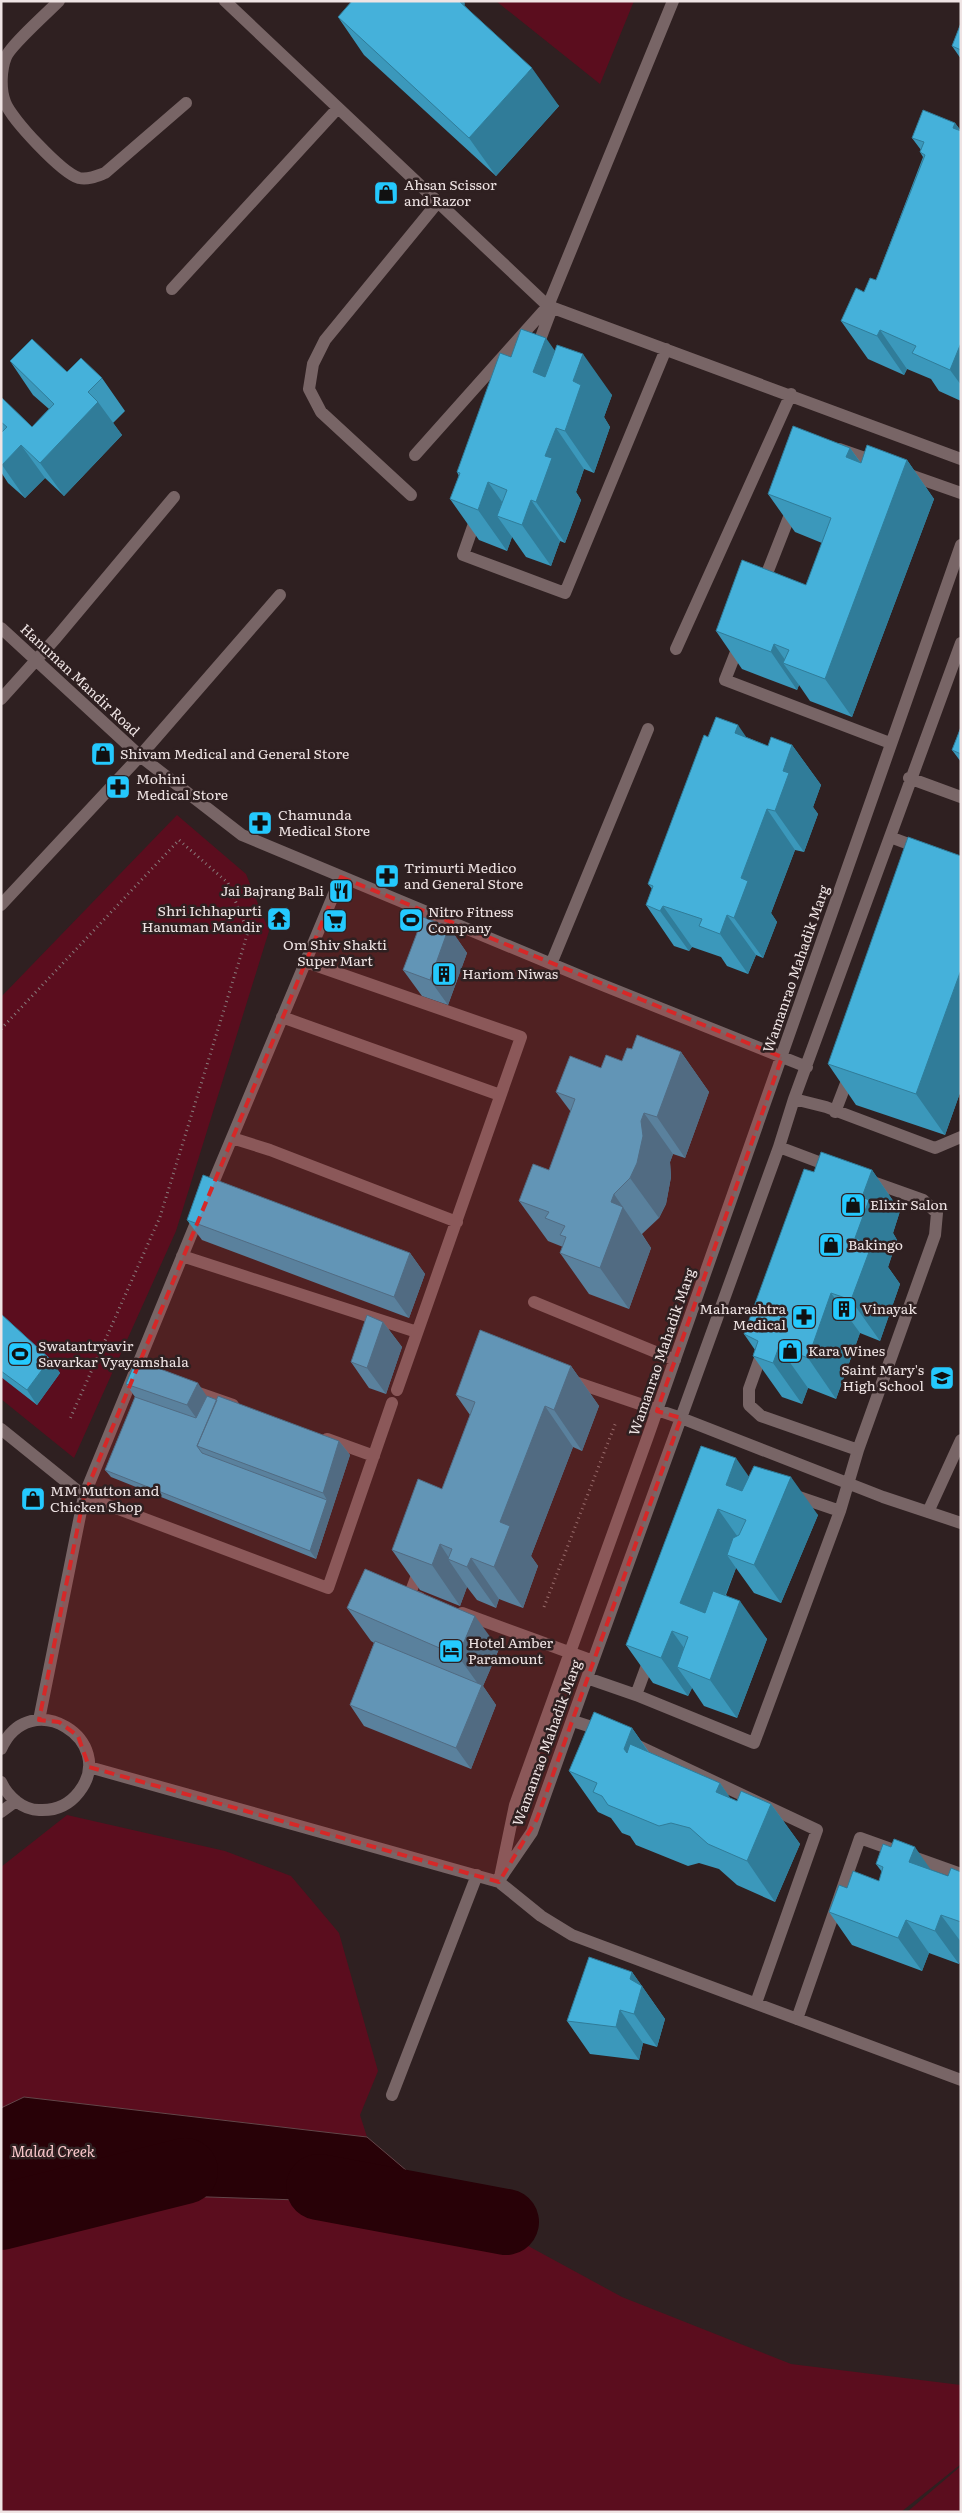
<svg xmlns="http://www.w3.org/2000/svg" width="962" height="2513" font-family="Literata,serif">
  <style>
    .green { fill: #5b0d1e }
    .water { fill: #280107; stroke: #644549 }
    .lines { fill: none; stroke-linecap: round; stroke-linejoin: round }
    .river { stroke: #280107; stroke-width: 66 }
    .path { stroke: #887b7b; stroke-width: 3; stroke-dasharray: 1 4; stroke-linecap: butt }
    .minor { stroke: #786566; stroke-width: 12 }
    .wall { fill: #3b98bb }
    .shaded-wall { fill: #307c99 }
    .building { fill: #45b1da; stroke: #307c99 }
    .marked { fill: #d62828; fill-opacity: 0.2; stroke: #d62828; stroke-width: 4; stroke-dasharray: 10 6; stroke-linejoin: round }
    .labels { text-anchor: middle; stroke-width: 5; stroke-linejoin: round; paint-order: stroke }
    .poi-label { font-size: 14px; fill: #efe4e4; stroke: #2f2021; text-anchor: start }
    .street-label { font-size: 14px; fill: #efe4e4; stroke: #2f2021 }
    .water-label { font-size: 15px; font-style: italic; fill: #f9c7ca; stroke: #2f2021 }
  </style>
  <rect width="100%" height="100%" fill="#2f2021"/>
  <path class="green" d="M496 1H634L600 84Z
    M177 815 246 874 269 931 176 1231 74 1458 1 1399V997Z
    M67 1815 225 1851 291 1876 339 1933 378 2071 360 2115 367 2137 24 2097 1 2108V1867Z
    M89 2193 447 2205 473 2216 622 2297 791 2364 961 2385V2464L901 2512H1V2227Z
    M961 2466V2512H907Z"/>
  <path class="water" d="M24 2097 367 2137 447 2205 89 2193 1 2227V2108Z"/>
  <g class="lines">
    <path class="river" d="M319 2187 506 2222
      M1 2217 185 2171"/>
    <path class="path" d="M1 1029 179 840 228 883 248 932 160 1217 70 1419
      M544 1607 616 1422"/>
    <path class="minor" d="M59 1C48 12 10 46 6 57 1 69 0 89 5 102 11 119 62 173 79 178 88 180 97 176 105 173L186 103
      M225 1 548 306 961 459
      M172 289 338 108
      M535 353 552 308
      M839 449 879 463
      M415 455 548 306 673 1
      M904 473 961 493
      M411 495 321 412 309 389 313 364 325 340 438 202
      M477 515 463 555 565 593 666 349
      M762 586 793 507
      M1 628 140 756 242 835 590 980 807 1067
      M740 642 725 680 890 743
      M676 649 791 394
      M1 699 56 638 174 497
      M909 778 961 797
      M890 837 922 849
      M1 905 140 756 280 595
      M306 962 521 1037 397 1390
      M551 964 648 729
      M282 1017 500 1095
      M794 1099 826 1107 935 1148 961 1137
      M835 1112 850 1073
      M232 1138 270 1150 457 1222
      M779 1147 832 1167
      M208 1195 341 877
      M182 1256 417 1332
      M534 1302 675 1360
      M764 1347 749 1389V1405L761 1416 858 1450
      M569 1380 681 1418 883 1497 961 1523
      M190 1390 233 1405
      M1 1429 84 1496 328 1588 392 1403
      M327 1439 374 1456
      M793 1495 840 1511
      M928 1512 961 1440
      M420 1598 410 1594 420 1567
      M462 1613 593 1661
      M587 1678 636 1695 754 1743 840 1511 858 1450 935 1235 937 1213 923 1200 867 1180
      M636 1695 650 1657
      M39 1720 84 1496 200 1213
      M573 1721 604 1731
      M634 1744 817 1830 756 2003
      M1 1749C30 1684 119 1741 79 1792 69 1805 56 1811 39 1810 23 1810 8 1797 1 1782
      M89 1767 499 1882 541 1916 572 1935 961 2080
      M1 1812 16 1801
      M502 1876 532 1832 593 1661 779 1147 794 1099 961 643
      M499 1882 515 1805 648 1436 961 545
      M797 2019 860 1838 961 1874
      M392 2095 477 1875"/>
  </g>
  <path class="wall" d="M465 4 464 5 559 106 496 176 364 55 338 17Z
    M961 23V59L952 46Z
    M955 123 961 131V401L939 391 931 379 907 369 904 375 868 359 841 321 864 292 876 280 923 157 920 152 921 150 912 138Z
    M554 351 612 395 604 417 610 427 594 473 584 469 576 492 581 500 565 543 560 541 551 566 526 557 512 537 507 551 479 540 450 499 459 476 457 472 511 357Z
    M10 361 102 378 125 411 113 423 122 435 64 496 45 478 25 498 8 483 1 472V397L32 427 49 409 33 395Z
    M850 448 861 463 907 460 934 499 852 717 810 701 799 685 797 690 742 669 716 631 806 585 822 543 795 532 768 494Z
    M961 727V762L952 750Z
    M708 737H746L768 746 792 745 821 785 813 807 818 814 804 852 795 850 771 913 777 922 763 958 756 955 748 974 727 966 721 957 692 947 689 951 674 946 646 905 652 889 648 884Z
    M961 856V1090L945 1135 856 1105 828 1064Z
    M449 927 467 953 448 1005 422 996 403 970Z
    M632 1049 681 1052 709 1092 685 1158 673 1154 670 1162 671 1177 666 1204 659 1218 642 1234 651 1248 629 1309 589 1294 560 1253 563 1247 548 1241 519 1201 549 1170 571 1112 556 1092 601 1068 622 1061Z
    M872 1170 900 1211 893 1233 897 1240 888 1267 900 1284 880 1341 860 1333 836 1399 808 1388 802 1404 782 1397 753 1356 755 1350 744 1334 814 1172Z
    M187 1220 410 1253 425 1274 409 1318 202 1240Z
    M1 1314 50 1359 60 1373 37 1405 1 1377Z
    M383 1322 402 1347 386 1394 369 1388 351 1362Z
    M571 1366 599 1406 582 1451 573 1447 531 1556 538 1566 523 1608 499 1599 496 1608 477 1600 467 1587 460 1606 420 1590 392 1550 442 1489 470 1415 456 1395Z
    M126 1384 207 1396 339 1441 350 1455 316 1559 111 1477 105 1470 135 1397Z
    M701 1446 749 1477 818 1515 781 1603 754 1593 736 1568 726 1595 767 1639 737 1718 704 1706 692 1688 688 1696 653 1683 626 1645Z
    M347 1608 499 1649 483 1686 496 1705 471 1769 364 1726 350 1705 374 1643 371 1641Z
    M632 1728 649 1752 720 1783 730 1798 737 1801 771 1804 800 1844 775 1902 737 1885 719 1869 699 1863 688 1866 636 1845 630 1836 622 1833 611 1818 598 1812 569 1771Z
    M876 1864 931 1870 948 1876 961 1872V1958L959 1964 929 1953 922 1971 852 1945 829 1912 847 1888 879 1881 882 1872Z
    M632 1972 665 2019 657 2047 643 2043 639 2060 590 2054 567 2021Z"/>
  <path class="shaded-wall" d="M449 1H464L465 4 457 13Z
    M532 68 559 106 496 176 469 138Z
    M955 123 961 131V139L953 128Z
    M880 330 907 369 904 375 877 336Z
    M546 338 574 378 583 354 612 395 604 417 610 427 594 473 565 431 533 372Z
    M961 343V385L950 370Z
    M98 402 122 435 64 496 40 463Z
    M556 428 584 469 576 492 581 500 565 543 536 502 545 456Z
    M21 445 45 478 25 498 2 465Z
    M850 448 877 486 846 457Z
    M907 460 934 499 852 717 825 679Z
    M488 482 517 523 497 516 512 537 507 551 478 510Z
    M531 500 560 541 551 566 522 525Z
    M774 644 788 664 783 663 799 685 797 690 771 652Z
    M738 725 766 766 735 733Z
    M792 745 821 785 813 807 818 814 804 852 775 811 783 771Z
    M767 809 795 850 771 913 777 922 763 958 734 918 741 878Z
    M663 906 692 947 689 951 660 911Z
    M727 915 756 955 748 974 720 934Z
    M449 927 467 953 448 1005 430 980Z
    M961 970V1090L945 1135 916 1094Z
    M681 1052 709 1092 685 1158 657 1117Z
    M644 1113 673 1154 670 1162 671 1177 666 1204 659 1218 630 1178 641 1121Z
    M872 1170 900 1211 893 1233 897 1240 888 1267 900 1284 880 1341 851 1300 855 1238 862 1197Z
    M614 1194 651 1248 629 1309 600 1268 611 1202Z
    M410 1253 425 1274 409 1318 394 1297Z
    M831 1293 860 1333 836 1399 808 1358Z
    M383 1322 402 1347 386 1394 367 1368Z
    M779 1347 808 1388 802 1404 773 1363Z
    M50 1359 60 1373 37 1405 27 1390Z
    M571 1366 599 1406 582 1451 554 1410Z
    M198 1383 212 1404 202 1426 187 1405Z
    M545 1406 573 1447 531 1556 538 1566 523 1608 494 1567 500 1522Z
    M339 1441 350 1455 316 1559 310 1551 327 1500 323 1493Z
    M736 1458 763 1497 753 1524 726 1485Z
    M791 1477 818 1515 781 1603 754 1565Z
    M718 1509 745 1547 727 1555 736 1568 707 1641 680 1603Z
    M440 1544 451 1561 448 1559 467 1587 460 1606 432 1565Z
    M471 1558 499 1599 496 1608 467 1567Z
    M740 1601 767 1639 737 1718 710 1680Z
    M475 1616 499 1649 483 1686 496 1705 471 1769 456 1748 481 1688 458 1656Z
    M672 1631 699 1669 677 1667 692 1688 688 1696 661 1658Z
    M632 1728 660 1769 652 1789 624 1749Z
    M720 1783 748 1824 716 1792Z
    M771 1804 800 1844 775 1902 747 1861Z
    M915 1847 938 1880 909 1862Z
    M941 1915 961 1942V1958L959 1964 935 1931Z
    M906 1920 929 1953 922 1971 898 1938Z
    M632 1972 665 2019 657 2047 634 2014 630 1979Z
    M620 2010 643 2043 639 2060 616 2027Z"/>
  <path class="building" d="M352 1H459L532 68 469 138 338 17Z
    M961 23V50L952 46Z
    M923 110 955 123 953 128 961 131V343L950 370 912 353 916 346 880 330 877 336 841 321 856 288 864 292 870 278 876 280 925 155 920 152 924 142 912 138Z
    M521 329 546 338 533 372 545 377 557 345 583 354 573 381 581 385 565 431 556 428 545 456 552 458 536 502 531 500 522 525 497 516 507 490 488 482 478 510 450 499 460 473 457 472 500 353 511 357Z
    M32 339 67 372 81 358 102 378 88 392 98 402 40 463 21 445 2 465H1V433L7 427 1 422V397L32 427 54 404 10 361Z
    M793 426 850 448 846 457 861 463 867 445 907 460 825 679 783 663 789 650 774 644 771 652 716 631 742 560 806 585 831 518 768 494Z
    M716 717 738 725 735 733 768 746 771 737 792 745 783 771 789 773 775 811 767 809 741 878 748 881 734 918 727 915 720 934 699 926 702 919 663 906 660 911 646 905 653 886 648 884 704 735 708 737Z
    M961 727V754L952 750Z
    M908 837 961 856V970L916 1094 828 1064Z
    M423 917 449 927 430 980 403 970Z
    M637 1035 681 1052 657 1117 644 1113 641 1121 643 1136 637 1163 630 1178 614 1194 611 1202 623 1207 600 1268 560 1253 566 1237 560 1235 565 1226 545 1218 549 1212 519 1201 533 1164 549 1170 575 1099 556 1092 570 1056 601 1068 606 1055 622 1061 627 1048 632 1049Z
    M821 1152 872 1170 862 1197 869 1200 855 1238 872 1244 851 1300 831 1293 808 1358 779 1347 773 1363 753 1356 758 1341 744 1334 804 1169 814 1172Z
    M203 1175 410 1253 394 1297 187 1220Z
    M1 1314 50 1359 27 1390 1 1371Z
    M367 1315 383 1322 367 1368 351 1362Z
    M480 1330 571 1366 554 1410 545 1406 500 1522 510 1526 494 1567 471 1558 467 1567 448 1559 452 1549 440 1544 432 1565 392 1550 418 1479 442 1489 475 1402 456 1395Z
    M136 1360 198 1383 187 1405 126 1384Z
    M207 1396 217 1400 197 1446 202 1453 327 1500 310 1551 105 1470 135 1397 196 1418Z
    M218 1396 339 1441 323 1493 197 1446Z
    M701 1446 736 1458 726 1485 742 1491 754 1466 791 1477 754 1565 727 1555 733 1538 739 1535 746 1520 718 1509 680 1603 705 1613 713 1591 740 1601 710 1680 677 1667 688 1637 672 1631 661 1658 626 1645Z
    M365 1569 475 1616 458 1656 347 1608Z
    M375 1641 482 1685 456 1748 350 1705Z
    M594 1712 632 1728 624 1749 627 1753 630 1744 720 1783 716 1792 737 1801 741 1791 771 1804 747 1861 708 1844 690 1828 671 1823 659 1826 608 1805 602 1796 593 1792 597 1783 569 1771Z
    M894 1839 915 1847 909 1862 948 1876 951 1868 961 1872V1922L941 1915 935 1931 906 1920 898 1938 829 1912 839 1885 847 1888 853 1871 879 1881 883 1867 876 1864 883 1844 891 1847Z
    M589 1957 632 1972 630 1979 642 1986 634 2014 620 2010 616 2027 567 2021Z"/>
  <path class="marked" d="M341 877 782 1057 657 1411 681 1418 537 1819 499 1882 89 1767 78 1736 59 1722 39 1720 84 1496Z"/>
  <defs>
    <symbol id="shop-square" viewBox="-11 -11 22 22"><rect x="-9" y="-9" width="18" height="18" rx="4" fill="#24c9fe" stroke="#2f2021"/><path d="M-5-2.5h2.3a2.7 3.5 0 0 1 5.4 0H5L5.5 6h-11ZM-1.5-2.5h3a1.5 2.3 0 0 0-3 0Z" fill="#111"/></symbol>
    <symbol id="pharmacy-square" viewBox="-11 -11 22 22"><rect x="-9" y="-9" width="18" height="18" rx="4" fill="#24c9fe" stroke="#2f2021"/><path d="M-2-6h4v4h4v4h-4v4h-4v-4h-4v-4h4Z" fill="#111"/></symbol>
    <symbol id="restaurant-square" viewBox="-11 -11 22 22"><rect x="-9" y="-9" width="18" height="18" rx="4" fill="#24c9fe" stroke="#2f2021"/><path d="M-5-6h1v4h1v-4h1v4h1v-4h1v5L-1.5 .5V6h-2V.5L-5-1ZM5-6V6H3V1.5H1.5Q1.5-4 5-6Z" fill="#111"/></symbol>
    <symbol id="temple-square" viewBox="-11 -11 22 22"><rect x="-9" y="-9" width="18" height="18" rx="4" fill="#24c9fe" stroke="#2f2021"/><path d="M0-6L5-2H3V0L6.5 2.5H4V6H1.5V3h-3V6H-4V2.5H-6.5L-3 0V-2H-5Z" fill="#111"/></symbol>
    <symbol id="stadium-square" viewBox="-11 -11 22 22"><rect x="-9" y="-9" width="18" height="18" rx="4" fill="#24c9fe" stroke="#2f2021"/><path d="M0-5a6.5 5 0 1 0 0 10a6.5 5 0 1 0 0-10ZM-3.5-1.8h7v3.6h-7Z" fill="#111"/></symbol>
    <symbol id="supermarket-square" viewBox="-11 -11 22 22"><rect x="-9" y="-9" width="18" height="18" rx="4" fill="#24c9fe" stroke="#2f2021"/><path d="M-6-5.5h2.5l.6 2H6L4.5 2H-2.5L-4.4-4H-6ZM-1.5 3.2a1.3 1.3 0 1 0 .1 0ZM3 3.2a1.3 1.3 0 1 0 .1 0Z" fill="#111"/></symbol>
    <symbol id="building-square" viewBox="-11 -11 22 22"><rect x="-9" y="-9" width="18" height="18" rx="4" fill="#24c9fe" stroke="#2f2021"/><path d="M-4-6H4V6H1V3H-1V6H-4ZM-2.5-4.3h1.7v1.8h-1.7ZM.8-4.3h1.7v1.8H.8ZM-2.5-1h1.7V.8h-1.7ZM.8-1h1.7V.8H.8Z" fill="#111"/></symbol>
    <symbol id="school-square" viewBox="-11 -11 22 22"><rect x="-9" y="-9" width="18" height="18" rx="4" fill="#24c9fe" stroke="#2f2021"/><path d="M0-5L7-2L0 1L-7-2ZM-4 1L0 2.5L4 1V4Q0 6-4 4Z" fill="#111"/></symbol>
    <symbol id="hotel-square" viewBox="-11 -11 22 22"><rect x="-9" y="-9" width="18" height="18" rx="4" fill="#24c9fe" stroke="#2f2021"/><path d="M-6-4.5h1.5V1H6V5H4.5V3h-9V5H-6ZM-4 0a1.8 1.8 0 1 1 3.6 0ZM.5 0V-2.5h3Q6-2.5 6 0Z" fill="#111"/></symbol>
  </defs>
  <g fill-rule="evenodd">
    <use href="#shop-square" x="372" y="179" width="28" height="28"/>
    <use href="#shop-square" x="89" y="740" width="28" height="28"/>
    <use href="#pharmacy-square" x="104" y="773" width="28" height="28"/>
    <use href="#pharmacy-square" x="246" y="809" width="28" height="28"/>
    <use href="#pharmacy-square" x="373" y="862" width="28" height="28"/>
    <use href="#restaurant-square" x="327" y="877" width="28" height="28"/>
    <use href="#temple-square" x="265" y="905" width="28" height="28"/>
    <use href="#stadium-square" x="397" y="906" width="28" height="28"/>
    <use href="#supermarket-square" x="321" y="907" width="28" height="28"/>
    <use href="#building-square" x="430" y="960" width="28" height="28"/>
    <use href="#shop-square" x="839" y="1191" width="28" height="28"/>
    <use href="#shop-square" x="817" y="1231" width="28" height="28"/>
    <use href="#building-square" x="830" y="1295" width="28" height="28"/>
    <use href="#pharmacy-square" x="790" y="1303" width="28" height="28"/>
    <use href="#shop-square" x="776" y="1337" width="28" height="28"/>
    <use href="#stadium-square" x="6" y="1340" width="28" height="28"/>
    <use href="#school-square" x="928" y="1364" width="28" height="28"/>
    <use href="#shop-square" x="19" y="1485" width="28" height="28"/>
    <use href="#hotel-square" x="437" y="1637" width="28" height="28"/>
  </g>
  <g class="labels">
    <g class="poi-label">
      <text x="404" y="190">Ahsan Scissor<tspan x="404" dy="16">and Razor</tspan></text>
      <text x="120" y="759">Shivam Medical and General Store</text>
      <text x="136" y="784">Mohini<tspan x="136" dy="16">Medical Store</tspan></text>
      <text x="278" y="820">Chamunda<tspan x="278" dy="16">Medical Store</tspan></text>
      <text x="404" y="873">Trimurti Medico<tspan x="404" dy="16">and General Store</tspan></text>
      <text x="324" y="896" text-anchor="end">Jai Bajrang Bali</text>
      <text x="262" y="916" text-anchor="end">Shri Ichhapurti<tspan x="262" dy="16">Hanuman Mandir</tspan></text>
      <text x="428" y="917">Nitro Fitness<tspan x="428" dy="16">Company</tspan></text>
      <text x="335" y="950" text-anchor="middle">Om Shiv Shakti<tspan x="335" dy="16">Super Mart</tspan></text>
      <text x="462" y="979">Hariom Niwas</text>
      <text x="870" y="1210">Elixir Salon</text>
      <text x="848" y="1250">Bakingo</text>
      <text x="786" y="1314" text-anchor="end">Maharashtra<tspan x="786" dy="16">Medical</tspan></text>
      <text x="862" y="1314">Vinayak</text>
      <text x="38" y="1351">Swatantryavir<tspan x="38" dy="16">Savarkar Vyayamshala</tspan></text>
      <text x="808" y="1356">Kara Wines</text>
      <text x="924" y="1375" text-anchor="end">Saint Mary's<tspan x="924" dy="16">High School</tspan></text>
      <text x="50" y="1496">MM Mutton and<tspan x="50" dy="16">Chicken Shop</tspan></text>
      <text x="468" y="1648">Hotel Amber<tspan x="468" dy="16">Paramount</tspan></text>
    </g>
    <g class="street-label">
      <text transform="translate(80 680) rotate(43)" y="5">Hanuman Mandir Road</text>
      <text transform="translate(796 969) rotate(-71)" y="5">Wamanrao Mahadik Marg</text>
      <text transform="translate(662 1352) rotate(-71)" y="5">Wamanrao Mahadik Marg</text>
      <text transform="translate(547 1743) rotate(-70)" y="5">Wamanrao Mahadik Marg</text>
    </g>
    <g class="water-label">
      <text x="53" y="2157">Malad Creek</text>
    </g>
  </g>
  <rect width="962" height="2513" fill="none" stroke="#efe4e4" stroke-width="5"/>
</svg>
